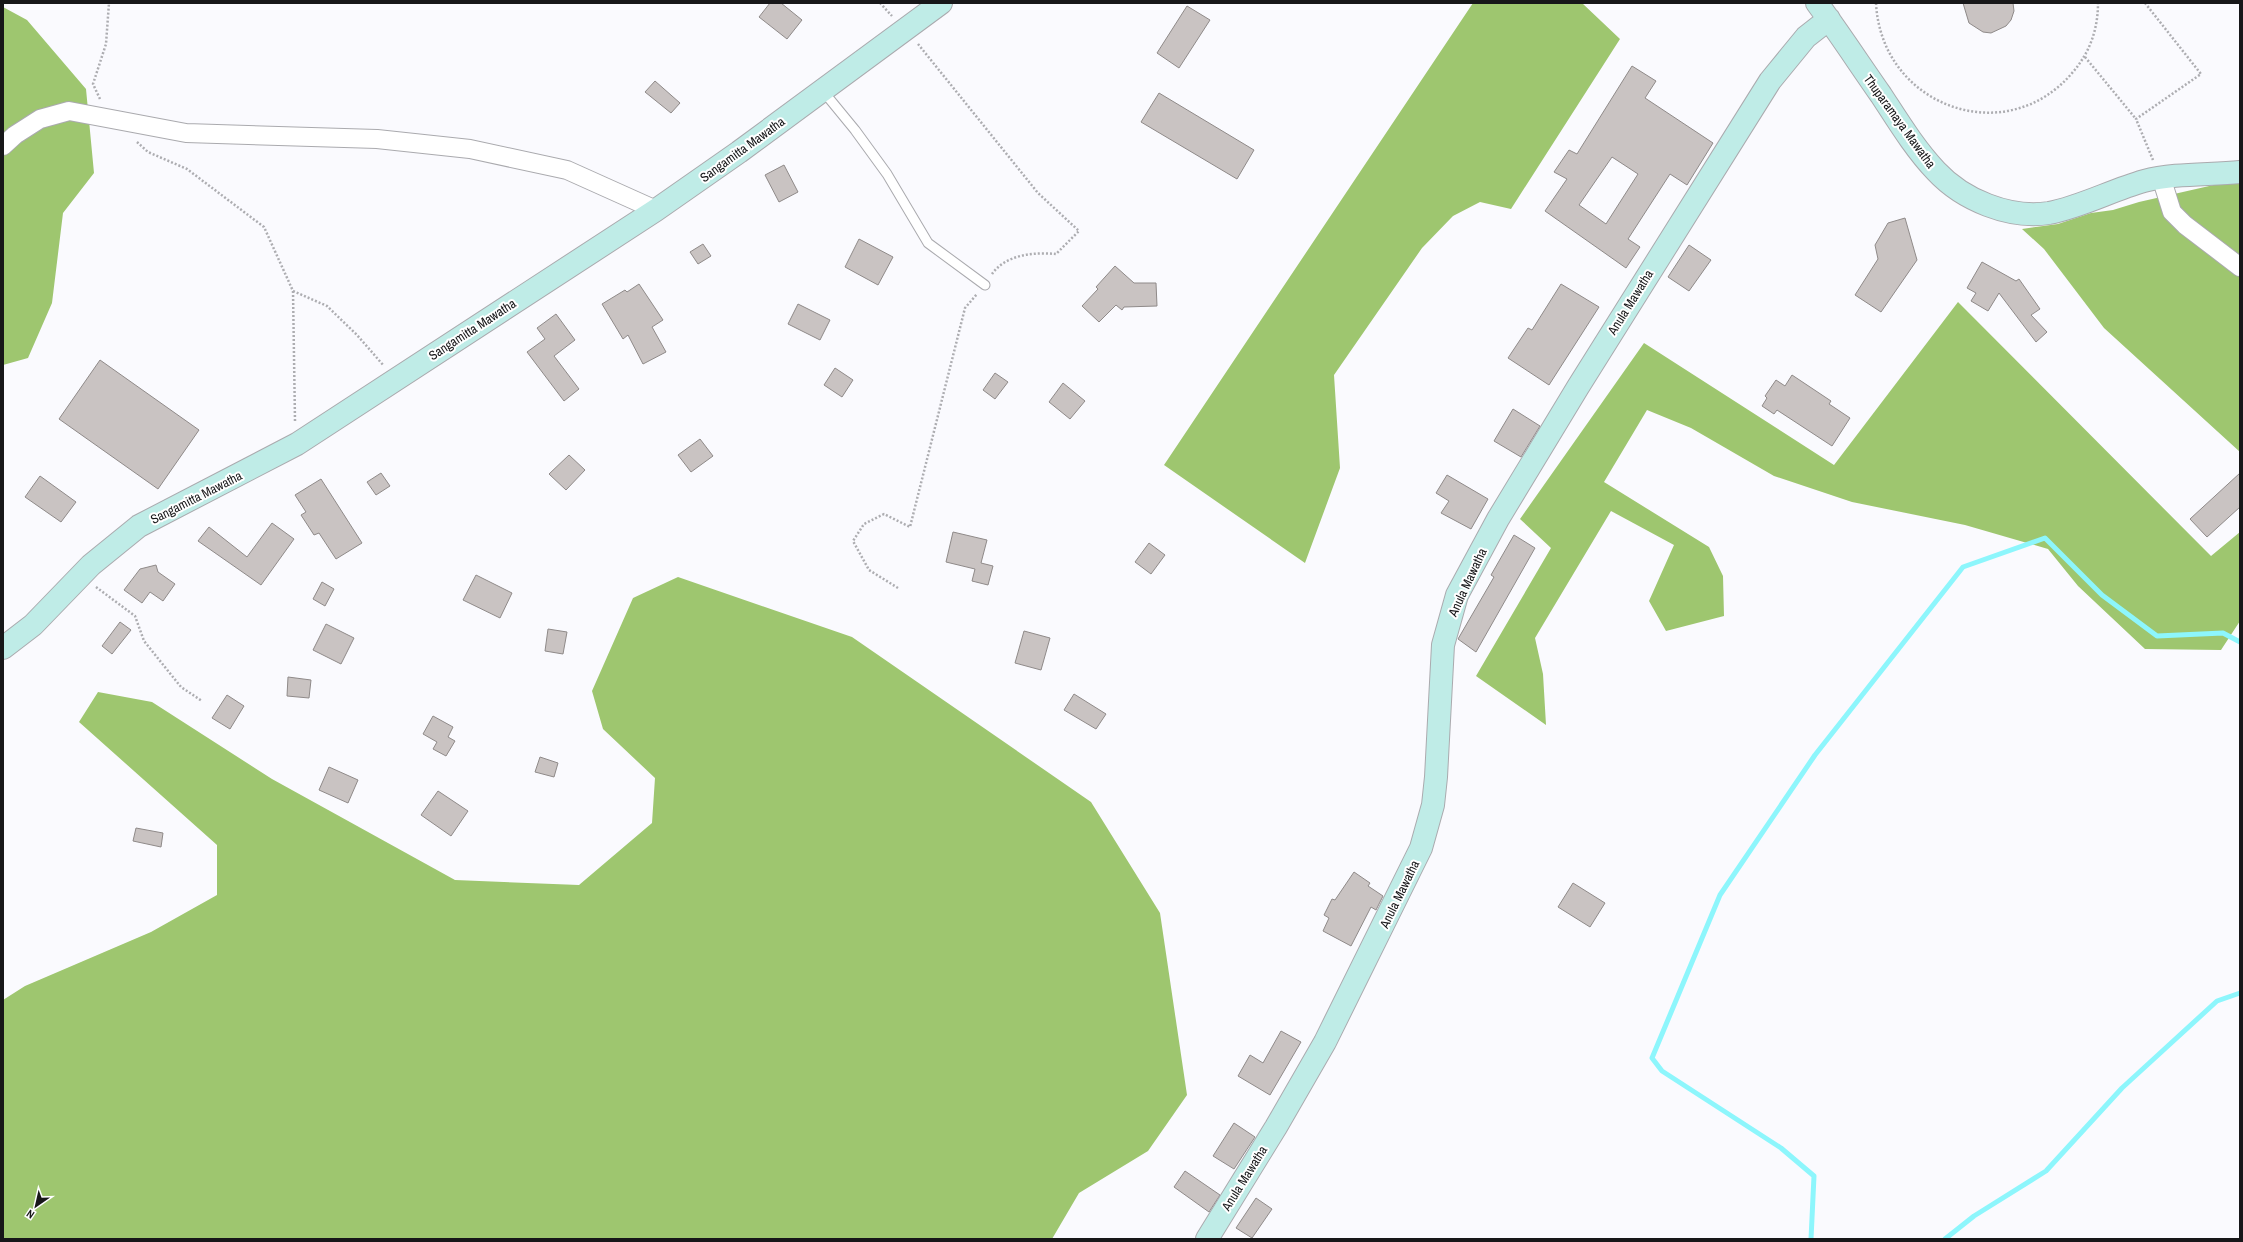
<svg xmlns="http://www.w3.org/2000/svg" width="2243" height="1242" font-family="'Archivo Narrow',sans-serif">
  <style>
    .forest { fill: #9ec66f }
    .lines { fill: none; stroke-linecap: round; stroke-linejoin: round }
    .stream { stroke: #8df6fc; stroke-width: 5 }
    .building { fill: #c9c3c2; stroke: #8f8a89; fill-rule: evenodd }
    .service-casing { stroke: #aaaaae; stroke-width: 11 }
    .minor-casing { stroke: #aaaaae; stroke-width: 20 }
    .secondary-casing { stroke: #aaaaae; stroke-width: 24 }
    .path { stroke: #adadb1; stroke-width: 2.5; stroke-dasharray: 2 2; stroke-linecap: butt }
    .service { stroke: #fff; stroke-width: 9 }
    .minor { stroke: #fff; stroke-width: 18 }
    .secondary { stroke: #bfece7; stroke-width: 22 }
    .labels { text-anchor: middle; stroke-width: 4; stroke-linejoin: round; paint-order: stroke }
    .street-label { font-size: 13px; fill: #171719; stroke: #fff }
  </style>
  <rect width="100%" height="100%" fill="#fafafe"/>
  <path class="forest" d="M1473 3H1582L1620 39 1511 209 1480 202 1453 216 1422 248 1334 375 1340 468 1305 563 1164 465Z
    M3 7 27 20 86 89 94 173 63 213 52 303 28 358 3 365Z
    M2240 182V452L2104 328 2044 249 2022 229 2058 224 2091 213 2113 210 2139 202 2218 184Z
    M1958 302 2211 556 2240 532V621L2221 650 2145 649 2078 586 2048 549 1965 525 1852 502 1774 476 1691 428 1647 410 1604 482 1709 547 1723 576 1724 616 1666 631 1649 601 1674 545 1611 511 1535 638 1543 674 1546 725 1476 676 1551 548 1520 519 1644 343 1834 465Z
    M678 577 852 637 1091 802 1160 913 1187 1095 1148 1151 1079 1193 1052 1239H3V1000L25 986 151 932 217 895V845L79 722 98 692 152 702 272 779 455 880 579 885 652 823 655 778 603 729 592 691 633 598Z"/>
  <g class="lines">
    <path class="stream" d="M1811 1239 1814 1176 1781 1148 1662 1071 1652 1058 1720 895 1815 755 1963 567 2045 538 2102 595 2157 636 2223 633 2240 642
      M1945 1239 1974 1216 2046 1171 2122 1088 2217 1001 2240 993"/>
  </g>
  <path class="building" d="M770 3H781L802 20 787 39 759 17Z
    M1963 3H2013L2014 11 2011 20 2006 26 1991 33 1983 32 1969 23Z
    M1187 6 1210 20 1179 68 1157 53Z
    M1632 66 1656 81 1645 98 1713 143 1687 185 1670 174 1628 239 1640 247 1626 268 1545 211 1567 179 1554 172 1569 150 1577 154ZM1612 157 1638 174 1606 224 1579 205Z
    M655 81 680 103 671 113 645 92Z
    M1159 93 1254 150 1237 179 1141 122Z
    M784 165 798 192 779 202 765 175Z
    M1905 218 1917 260 1881 312 1855 295 1878 259 1875 245 1888 223Z
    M859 239 893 257 878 285 845 267Z
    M703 244 711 256 698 264 690 252Z
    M1689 245 1711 260 1689 291 1668 277Z
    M1982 262 2016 281 2019 279 2040 309 2031 315 2047 332 2036 342 1999 293 1988 311 1971 301 1976 293 1967 288Z
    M1115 266 1134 283H1156L1157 306 1124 307 1122 310 1116 305 1099 322 1082 306 1098 289 1096 287Z
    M639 284 663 320 652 327 666 352 643 364 628 335 623 339 602 304 625 290 627 292Z
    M1561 284 1599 307 1549 385 1508 358 1528 328 1532 330Z
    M798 304 830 320 820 340 788 324Z
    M556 314 575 340 554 356 579 389 564 401 527 352 545 339 537 328Z
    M100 360 199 430 158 489 59 419Z
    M835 368 853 380 842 397 824 385Z
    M995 373 1008 382 995 399 983 390Z
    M1792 375 1831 401 1829 404 1850 418 1832 446 1777 410 1774 414 1762 406 1767 398 1765 396 1776 380 1785 386Z
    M1063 383 1085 401 1070 419 1049 402Z
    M1513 409 1540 426 1521 457 1494 441Z
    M700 439 713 456 691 472 678 455Z
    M569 455 585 470 566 490 549 474Z
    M381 473 390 486 376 495 367 482Z
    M2240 473V507L2207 537 2190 519Z
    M1447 475 1488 499 1471 529 1441 513 1449 501 1436 493Z
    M40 476 76 502 61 522 25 497Z
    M321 479 362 543 336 559 319 533 314 535 301 515 306 512 295 495Z
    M272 523 294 539 261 585 198 541 209 527 247 557Z
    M953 532 987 540 981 563 993 566 988 585 972 581 975 569 946 562Z
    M1514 535 1535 548 1476 652 1458 639 1494 577 1491 575Z
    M1149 543 1165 555 1151 574 1135 562Z
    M156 565 158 572 175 584 163 601 150 592 142 603 124 590 140 569Z
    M476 575 512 593 500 618 463 600Z
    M322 582 334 589 325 606 313 599Z
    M120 622 131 630 112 654 102 646Z
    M326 624 354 638 341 664 313 650Z
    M548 629 567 632 563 654 545 651Z
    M1024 631 1050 638 1041 670 1015 663Z
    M288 677 311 680 309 698 287 696Z
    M1074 694 1106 714 1096 729 1064 710Z
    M227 695 244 706 230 729 212 718Z
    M433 716 453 727 448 737 455 741 446 756 433 749 437 742 423 734Z
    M540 757 558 763 554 777 535 772Z
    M329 767 358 780 348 803 319 790Z
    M438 791 468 811 451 836 421 815Z
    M136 828 163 833 161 847 133 841Z
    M1354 872 1370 883 1368 886 1383 896 1376 910 1371 907 1351 946 1323 931 1329 918 1324 915 1332 899 1335 900Z
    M1573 883 1605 903 1590 927 1558 907Z
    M1281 1031 1301 1042 1270 1095 1238 1076 1250 1055 1263 1063Z
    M1234 1123 1255 1137 1234 1169 1213 1156Z
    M1185 1171 1220 1195 1209 1212 1174 1187Z
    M1256 1198 1272 1209 1252 1238 1236 1228Z"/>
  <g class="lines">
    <defs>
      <path id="service" d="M823 91 855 130 887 174 928 243 985 285"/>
      <path id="minor" d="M3 146 15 135 40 119 69 111 186 133 377 139 470 149 567 170 656 210
        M2161 177 2172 212 2185 225 2240 267"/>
      <path id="secondary" d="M1817 3C1839 33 1860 65 1881 95 1898 121 1915 149 1936 171 1963 200 2009 219 2049 213 2081 207 2112 190 2144 181 2175 173 2208 175 2240 172
        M3 648 33 625 91 565 139 526 297 444 656 210 739 152 941 3
        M1207 1239 1276 1127 1325 1042 1421 848 1433 805 1436 777 1443 645 1457 595 1498 519 1578 387 1770 81 1806 37 1829 19"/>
    </defs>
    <use href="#service" class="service-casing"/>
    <use href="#minor" class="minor-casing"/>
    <use href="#secondary" class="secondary-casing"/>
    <path class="path" d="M880 3 892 16
      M1876 3C1881 106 2006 152 2073 72 2090 52 2098 29 2098 3
      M2145 3 2201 74 2136 119 2153 160
      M918 44 1038 193 1079 231 1056 254C1035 252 1006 254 992 274
      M2085 57 2136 119
      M100 99 93 84 106 44 109 3
      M137 142 148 152 187 169 264 227 293 291 295 421
      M293 291 327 306 357 335 384 366
      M96 587 135 616 144 641 181 687 202 701
      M898 588 869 570 853 541 864 524 884 514 910 527 965 308 977 294"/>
    <use href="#service" class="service"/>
    <use href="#minor" class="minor"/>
    <use href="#secondary" class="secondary"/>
  </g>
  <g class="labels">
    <g class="street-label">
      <text transform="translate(1900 121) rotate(54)" y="5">Thuparamaya Mawatha</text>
      <text transform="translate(742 149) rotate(-36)" y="5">Sangamitta Mawatha</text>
      <text transform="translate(1630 302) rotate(-58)" y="5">Anula Mawatha</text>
      <text transform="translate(472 329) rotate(-33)" y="5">Sangamitta Mawatha</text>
      <text transform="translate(196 497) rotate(-27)" y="5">Sangamitta Mawatha</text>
      <text transform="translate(1467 582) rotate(-65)" y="5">Anula Mawatha</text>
      <text transform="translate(1399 894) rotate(-64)" y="5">Anula Mawatha</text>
      <text transform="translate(1244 1178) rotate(-58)" y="5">Anula Mawatha</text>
    </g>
  </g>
  <rect width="2243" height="1242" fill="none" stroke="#171719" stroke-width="8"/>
  <g transform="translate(36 1206) rotate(214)" stroke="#ffffff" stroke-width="3" paint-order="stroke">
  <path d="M0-3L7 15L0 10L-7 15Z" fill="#171719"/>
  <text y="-6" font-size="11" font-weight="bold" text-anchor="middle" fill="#171719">N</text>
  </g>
</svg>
